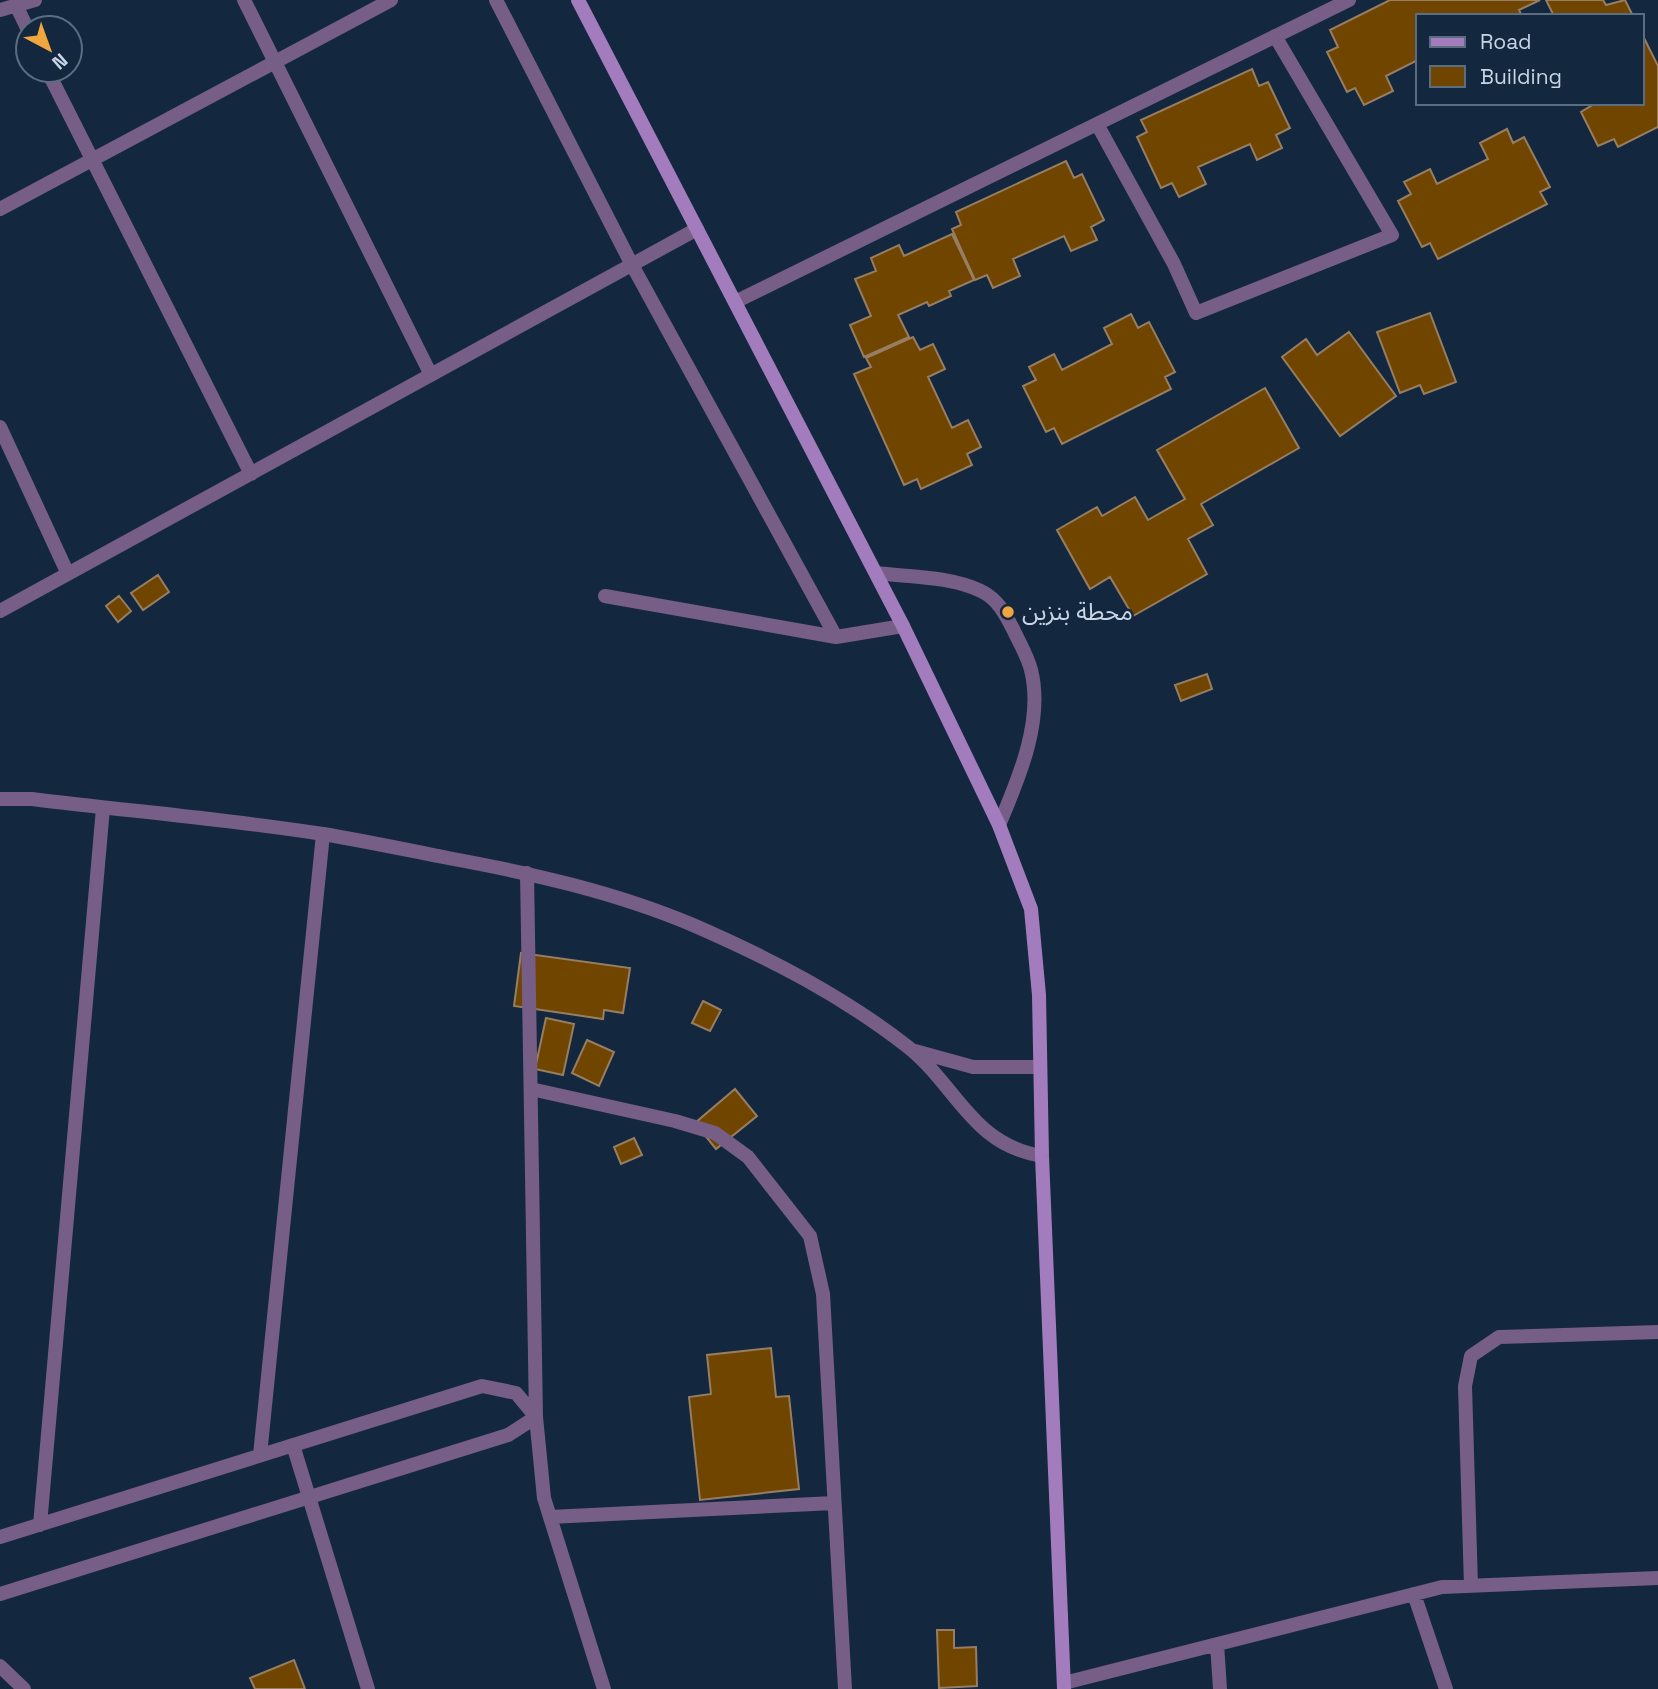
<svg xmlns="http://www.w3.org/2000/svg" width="1658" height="1689" font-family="'Space Grotesk','Noto Sans Arabic',sans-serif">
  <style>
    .building { fill: #6f4500; stroke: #977e62; stroke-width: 2 }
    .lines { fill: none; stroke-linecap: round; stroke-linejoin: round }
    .service { stroke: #765e87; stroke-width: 14 }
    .minor { stroke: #765e87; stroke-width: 14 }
    .tertiary { stroke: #765e87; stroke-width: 14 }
    .secondary { stroke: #a37cbd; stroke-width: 14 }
    .poi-dot { fill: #f0a63f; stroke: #13283f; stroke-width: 2.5 }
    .labels { text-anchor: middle; stroke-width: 5; stroke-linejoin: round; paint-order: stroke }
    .poi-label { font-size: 24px; fill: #c7d5e4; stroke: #13283f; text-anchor: start }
  </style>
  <rect width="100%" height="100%" fill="#13283f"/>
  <path class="building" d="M1390 0H1540L1519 10 1521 14 1518 16H1418V60L1386 76 1393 91 1364 105 1355 88 1347 92 1327 52 1338 47 1330 30Z
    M1546 0H1603L1606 5 1625 0 1633 16H1554Z
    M1642 34 1658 66V127L1618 147 1614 139 1598 146 1581 112 1596 103H1642Z
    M1252 69 1259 86 1268 82 1290 128 1276 135 1282 148 1257 160 1250 144 1198 167 1206 184 1179 197 1172 183 1161 188 1137 137 1147 132 1141 120Z
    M1507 129 1513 143 1524 137 1550 187 1540 192 1547 204 1438 259 1430 243 1422 247 1398 201 1411 194 1404 182 1430 169 1437 184 1488 159 1480 143Z
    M1066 161 1074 178 1082 174 1104 220 1091 227 1097 240 1071 251 1064 236 1013 259 1020 276 993 288 987 275 975 280 952 229 961 225 956 212Z
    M952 234 974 280 949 291 951 296 929 306 927 302 898 315 909 337 864 357 850 325 871 316 855 279 876 271 871 258 899 245 904 256Z
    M1430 313 1456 382 1424 394 1420 385 1400 393 1377 332Z
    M1131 314 1138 328 1149 322 1175 372 1165 377 1171 389 1062 444 1054 428 1046 432 1023 386 1036 380 1029 367 1054 354 1062 370 1112 344 1104 328Z
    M1349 332 1396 396 1340 436 1282 357 1306 339 1317 355Z
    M913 337 920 350 933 344 945 369 928 377 952 428 968 420 981 447 967 454 972 465 921 489 917 479 904 485 854 374 871 367 866 358Z
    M1265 388 1299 448 1201 504 1213 525 1188 539 1207 574 1133 616 1110 577 1090 589 1057 530 1097 507 1102 516 1135 497 1148 520 1185 499 1157 450Z
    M158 575 169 592 143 610 131 593Z
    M119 596 131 611 118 622 106 606Z
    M1207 674 1212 689 1181 701 1175 685Z
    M521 953 630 968 623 1013 604 1010 603 1019 514 1006Z
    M703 1001 721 1010 710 1031 692 1023Z
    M546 1018 574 1024 563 1075 535 1069Z
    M587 1040 614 1052 599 1086 572 1073Z
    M735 1089 757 1116 716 1149 695 1123Z
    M634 1138 642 1155 621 1164 614 1147Z
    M771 1348 776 1397 789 1396 799 1489 700 1500 689 1397 711 1394 707 1355Z
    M937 1630H954V1648L976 1647 977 1686 939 1688Z
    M294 1660 305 1689H255L250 1678Z"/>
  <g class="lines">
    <path class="service" d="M876 573C909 577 951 576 981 591 998 599 1006 615 1014 631 1020 644 1028 657 1031 670 1044 721 1018 780 999 825"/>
    <path class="minor" d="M244 0 431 375
      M496 0 631 263 836 637
      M16 5 28 30
      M0 10 35 0
      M47 70 251 474
      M1097 124 1174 264 1196 313 1392 235 1275 36
      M0 209 391 0
      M735 302 1349 0
      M0 427 68 574
      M605 596 836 637 903 626
      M0 611 697 229
      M527 873 536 1417 544 1498 604 1689
      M531 1089 675 1121 715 1133 748 1157 810 1236 823 1294 845 1689
      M293 1445 368 1689
      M260 1455 323 834
      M550 1517 834 1503
      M40 1525 103 808
      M0 1537 482 1386 516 1393 536 1417 508 1435 0 1594
      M1471 1586 1465 1386 1471 1356 1499 1337 1658 1332
      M1414 1594 1446 1689
      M1217 1644 1220 1689
      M0 1666 24 1689
      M1064 1683 1442 1587 1658 1578"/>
    <path class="tertiary" d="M0 799H32C129 811 227 819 323 834 365 841 407 850 448 858 530 873 615 892 693 925 769 958 843 996 908 1047 957 1086 972 1145 1042 1156
      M915 1051 973 1067H1039"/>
    <path class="secondary" d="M578 0 903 626 999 825 1031 909 1039 995 1042 1156 1064 1689"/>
  </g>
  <circle class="poi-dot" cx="1008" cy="612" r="7"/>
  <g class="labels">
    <g class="poi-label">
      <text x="1022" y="620">محطة بنزين</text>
    </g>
  </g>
  <rect x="1416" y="14" width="228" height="91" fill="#13283f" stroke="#5b6d81" stroke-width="2"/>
  <rect x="1430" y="37" width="35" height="10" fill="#a37cbd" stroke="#5b6d81" stroke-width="2"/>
  <text x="1480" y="49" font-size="21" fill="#c7d5e4">Road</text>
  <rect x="1430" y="66" width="35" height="21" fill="#6f4500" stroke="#5b6d81" stroke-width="2"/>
  <text x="1480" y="84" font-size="21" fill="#c7d5e4">Building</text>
  <g transform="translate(49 49) rotate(139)"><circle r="33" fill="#13283f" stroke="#5b6d81" stroke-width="2"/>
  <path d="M0-5L12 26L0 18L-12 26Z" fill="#f0a63f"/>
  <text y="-10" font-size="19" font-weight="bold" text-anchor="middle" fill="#c7d5e4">N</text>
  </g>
</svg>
